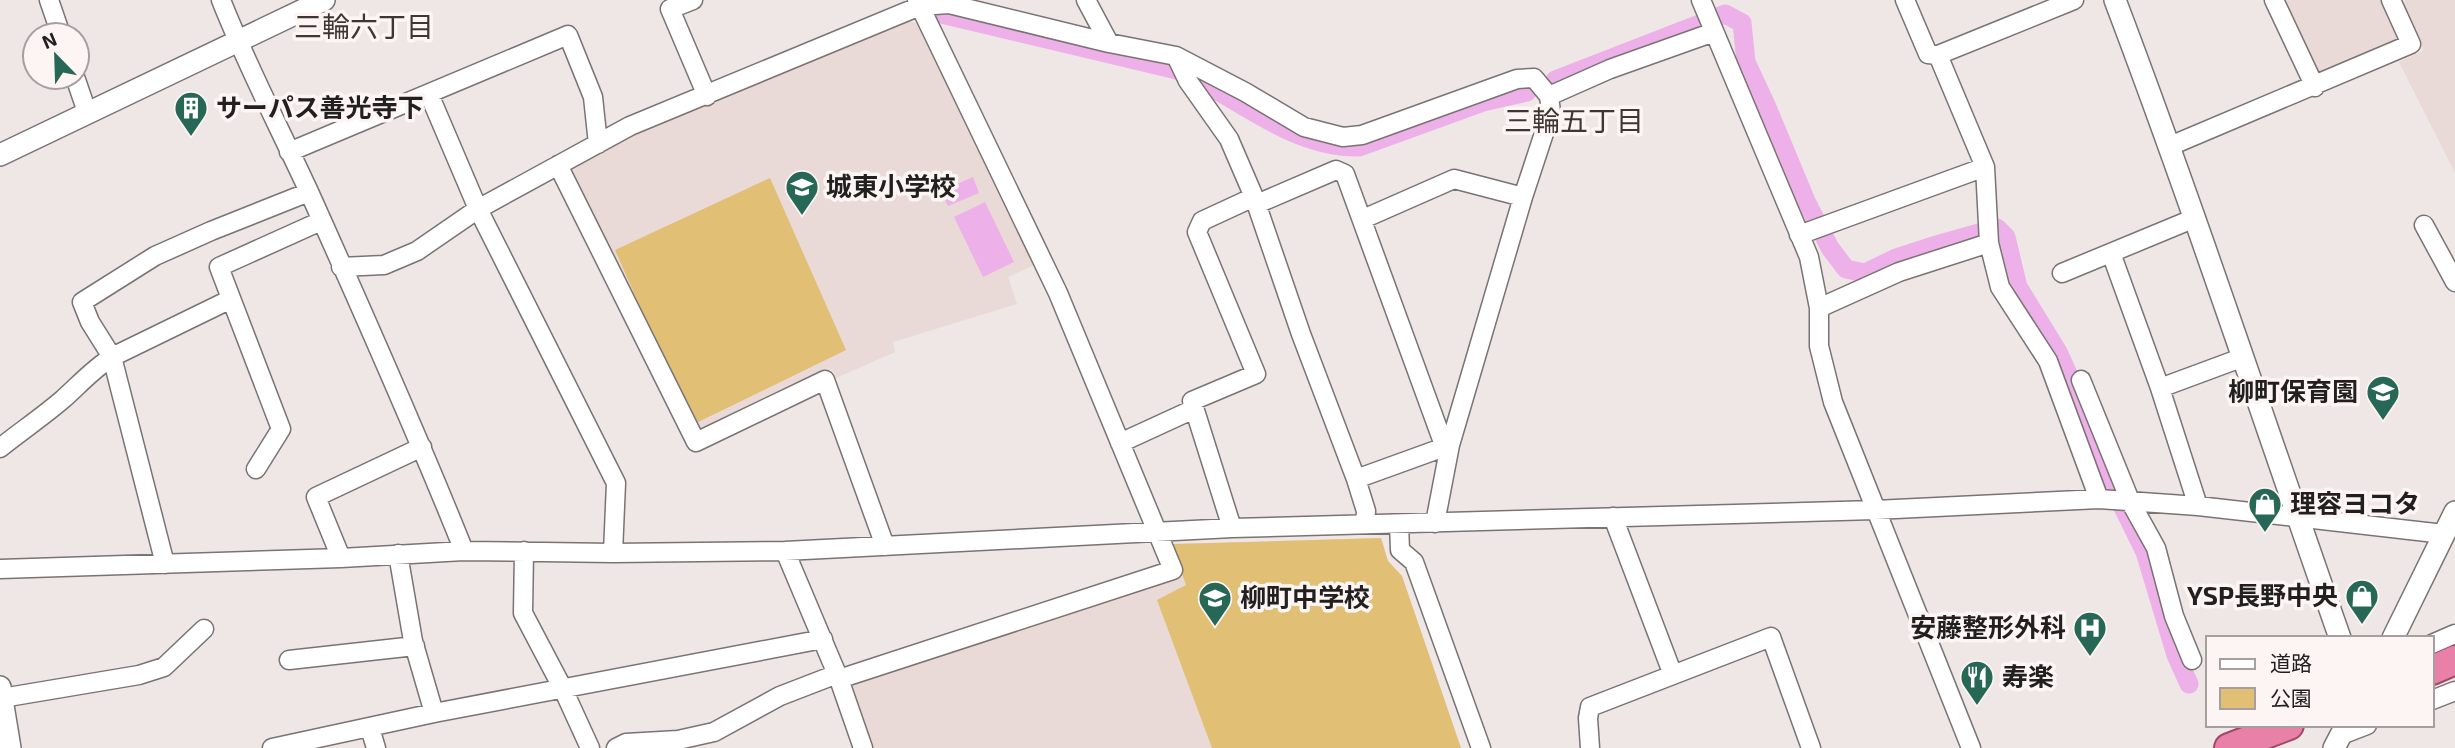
<svg xmlns="http://www.w3.org/2000/svg" width="2455" height="748" font-family="'Exo 2','Noto Sans JP',sans-serif">
  <style>
    .built { fill: #e9d9d7 }
    .green { fill: #e1bf74 }
    .water { fill: #eeb0e9 }
    .lines { fill: none; stroke-linecap: round; stroke-linejoin: round }
    .canal { stroke: #eeb0e9; stroke-width: 19 }
    .minor-casing { stroke: #797372; stroke-width: 21 }
    .tertiary-casing { stroke: #797372; stroke-width: 24 }
    .trunk-casing { stroke: #9f4a6a; stroke-width: 32 }
    .minor { stroke: #fff; stroke-width: 18 }
    .tertiary { stroke: #fff; stroke-width: 21 }
    .trunk { stroke: #e880a8; stroke-width: 28 }
    .labels { text-anchor: middle; stroke-width: 7; stroke-linejoin: round; paint-order: stroke }
    .poi-label { font-size: 26px; font-weight: bold; fill: #221f1f; stroke: #fcf5f4; text-anchor: start }
    .neighbourhood-label { font-size: 28px; fill: #3c3635; stroke: #fcf5f4 }
  </style>
  <rect width="100%" height="100%" fill="#eee7e6"/>
  <path class="built" d="M2278 0H2387L2405 45 2316 83Z
    M2405 0H2455V173L2399 62 2423 51 2421 39 2403 7Z
    M907 20 918 24 1036 264 1008 277 1017 304 893 342 895 352 836 378 832 369 700 430H694L569 169 640 130Z
    M1381 538 1388 561 1402 576 1461 748H868L845 685 1181 572 1172 544Z"/>
  <path class="green" d="M770 178 846 350 692 425 615 250Z
    M1381 538 1388 561 1402 576 1461 748H1212L1157 600 1186 585 1172 544Z"/>
  <path class="water" d="M973 177 979 193 948 206 941 191Z
    M985 202 1014 262 983 277 954 217Z"/>
  <g class="lines">
    <path class="canal" d="M937 13 1177 70C1238 96 1290 148 1359 147L1483 102 1527 92
      M1555 80 1725 14 1742 23 1746 62 1766 105 1806 201 1830 248 1846 269 1865 273 1896 258 1933 246 1997 228 2006 237 2018 287 2058 352 2079 398 2111 483 2145 552 2176 655 2189 684"/>
    <defs>
      <path id="minor" d="M49 0 61 35
        M221 0C247 66 280 129 310 194 363 312 416 431 464 551
        M693 0 670 9 707 96
        M1086 0 1109 43
        M1701 0 1809 257 1819 308V346L1833 402 1971 748
        M1905 0 1928 54 1938 55 1985 167 1989 243 2000 287 2048 361 2099 499
        M2274 0 2315 87
        M1938 55 2074 0
        M1176 56 1188 81 1229 139 1254 197 1301 334 1356 479 1366 511 1365 523
        M75 77 87 112
        M429 94 478 209 616 483 613 553
        M1549 96 1610 69 1714 32
        M2170 146 2411 44 2391 0
        M289 152 568 35 593 97 598 144
        M558 165 696 442 825 380 885 546
        M1257 204 1336 170 1345 174 1444 445
        M1363 219 1454 179 1523 197
        M2424 225 2455 282
        M1799 235 1985 167
        M2111 253 2160 388
        M341 267 384 265 417 251 478 209 630 126 920 6 949 4 1109 43 1176 56 1245 92 1304 127 1343 137 1362 135 1517 79 1534 78 1549 96 1551 112 1523 197 1450 445 1435 523
        M2062 273 2195 218
        M1819 308 1899 272 1989 243
        M2081 380 2131 503 2156 548 2174 616 2192 660
        M1120 443 1194 409
        M0 448C20 432 42 417 62 400 79 385 93 369 112 357L231 299
        M256 469 281 429 219 267 321 221
        M1356 479 1450 445
        M2198 506 2160 388 2241 358
        M1613 517 1673 675
        M1399 525 1400 550 1414 562 1481 748
        M1232 528 1192 401 1256 374 1197 232 1202 221 1254 197
        M524 551 523 613 563 689 590 748
        M785 551 839 679 863 748
        M398 554 413 641 434 713
        M341 558 316 497 422 447
        M165 564 112 357 90 322 82 302 155 256 211 231 309 192
        M0 569 341 558 464 551 613 553 785 551 1232 528 1875 510 2099 499 2198 506 2444 534
        M2432 644 2455 634
        M289 660 415 646
        M839 679 1173 570 1058 293 917 0
        M2 698 139 675 164 667 204 629
        M2432 700 2455 691
        M370 728 376 748
        M2341 735 2367 725
        M272 748 434 713 823 639
        M616 748 626 743 678 740 714 732 780 696 837 674
        M1590 748 1588 718 1590 707 1771 637 1811 748"/>
      <path id="tertiary" d="M2115 0C2195 211 2265 425 2340 638
        M0 155 324 0
        M2393 638 2455 512
        M0 687 10 748
        M2334 748 2346 725"/>
      <path id="trunk" d="M2432 670 2455 660
        M2229 748 2289 725"/>
    </defs>
    <use href="#minor" class="minor-casing"/>
    <use href="#tertiary" class="tertiary-casing"/>
    <use href="#trunk" class="trunk-casing"/>
    <use href="#minor" class="minor"/>
    <use href="#tertiary" class="tertiary"/>
    <use href="#trunk" class="trunk"/>
  </g>
  <defs>
    <symbol id="building-pin" viewBox="-11 -11 22 30"><path d="M0 17L-7.5 6A9.5 9.5 0 1 1 7.5 6Z" fill="#266755" stroke="#fcf5f4"/><path d="M-4-6H4V6H1V3H-1V6H-4ZM-2.5-4.3h1.7v1.8h-1.7ZM.8-4.3h1.7v1.8H.8ZM-2.5-1h1.7V.8h-1.7ZM.8-1h1.7V.8H.8Z" fill="#fff"/></symbol>
    <symbol id="school-pin" viewBox="-11 -11 22 30"><path d="M0 17L-7.5 6A9.5 9.5 0 1 1 7.5 6Z" fill="#266755" stroke="#fcf5f4"/><path d="M0-5L7-2L0 1L-7-2ZM-4 1L0 2.5L4 1V4Q0 6-4 4Z" fill="#fff"/></symbol>
    <symbol id="shop-pin" viewBox="-11 -11 22 30"><path d="M0 17L-7.5 6A9.5 9.5 0 1 1 7.5 6Z" fill="#266755" stroke="#fcf5f4"/><path d="M-5-2.5h2.3a2.7 3.5 0 0 1 5.4 0H5L5.5 6h-11ZM-1.5-2.5h3a1.5 2.3 0 0 0-3 0Z" fill="#fff"/></symbol>
    <symbol id="hospital-pin" viewBox="-11 -11 22 30"><path d="M0 17L-7.5 6A9.5 9.5 0 1 1 7.5 6Z" fill="#266755" stroke="#fcf5f4"/><path d="M-5-5h3v3.5h4V-5h3V5h-3V1.5h-4V5h-3Z" fill="#fff"/></symbol>
    <symbol id="restaurant-pin" viewBox="-11 -11 22 30"><path d="M0 17L-7.5 6A9.5 9.5 0 1 1 7.5 6Z" fill="#266755" stroke="#fcf5f4"/><path d="M-5-6h1v4h1v-4h1v4h1v-4h1v5L-1.5 .5V6h-2V.5L-5-1ZM5-6V6H3V1.5H1.5Q1.5-4 5-6Z" fill="#fff"/></symbol>
  </defs>
  <g fill-rule="evenodd">
    <use href="#building-pin" x="172" y="89" width="38" height="52"/>
    <use href="#school-pin" x="783" y="168" width="38" height="52"/>
    <use href="#school-pin" x="2364" y="373" width="38" height="52"/>
    <use href="#shop-pin" x="2246" y="485" width="38" height="52"/>
    <use href="#shop-pin" x="2343" y="577" width="38" height="52"/>
    <use href="#school-pin" x="1196" y="579" width="38" height="52"/>
    <use href="#hospital-pin" x="2071" y="609" width="38" height="52"/>
    <use href="#restaurant-pin" x="1958" y="658" width="38" height="52"/>
  </g>
  <g class="labels">
    <g class="poi-label">
      <text x="216" y="117">サーパス善光寺下</text>
      <text x="826" y="196">城東小学校</text>
      <text x="2358" y="401" text-anchor="end">柳町保育園</text>
      <text x="2290" y="513">理容ヨコタ</text>
      <text x="2338" y="605" text-anchor="end">YSP長野中央</text>
      <text x="1240" y="607">柳町中学校</text>
      <text x="2066" y="637" text-anchor="end">安藤整形外科</text>
      <text x="2002" y="686">寿楽</text>
    </g>
    <g class="neighbourhood-label">
      <text x="364" y="37">三輪六丁目</text>
      <text x="1574" y="131">三輪五丁目</text>
    </g>
  </g>
  <rect x="2206" y="636" width="228" height="91" fill="#fcf5f4" stroke="#a59f9f" stroke-width="2"/>
  <rect x="2220" y="659" width="35" height="10" fill="#ffffff" stroke="#a59f9f" stroke-width="2"/>
  <text x="2270" y="671" font-size="21" fill="#221f1f">道路</text>
  <rect x="2220" y="688" width="35" height="21" fill="#e1bf74" stroke="#a59f9f" stroke-width="2"/>
  <text x="2270" y="706" font-size="21" fill="#221f1f">公園</text>
  <g transform="translate(56 56) rotate(337)"><circle r="33" fill="#fcf5f4" stroke="#a59f9f" stroke-width="2"/>
  <path d="M0-5L12 26L0 18L-12 26Z" fill="#266755"/>
  <text y="-10" font-size="19" font-weight="bold" text-anchor="middle" fill="#221f1f">N</text>
  </g>
</svg>
